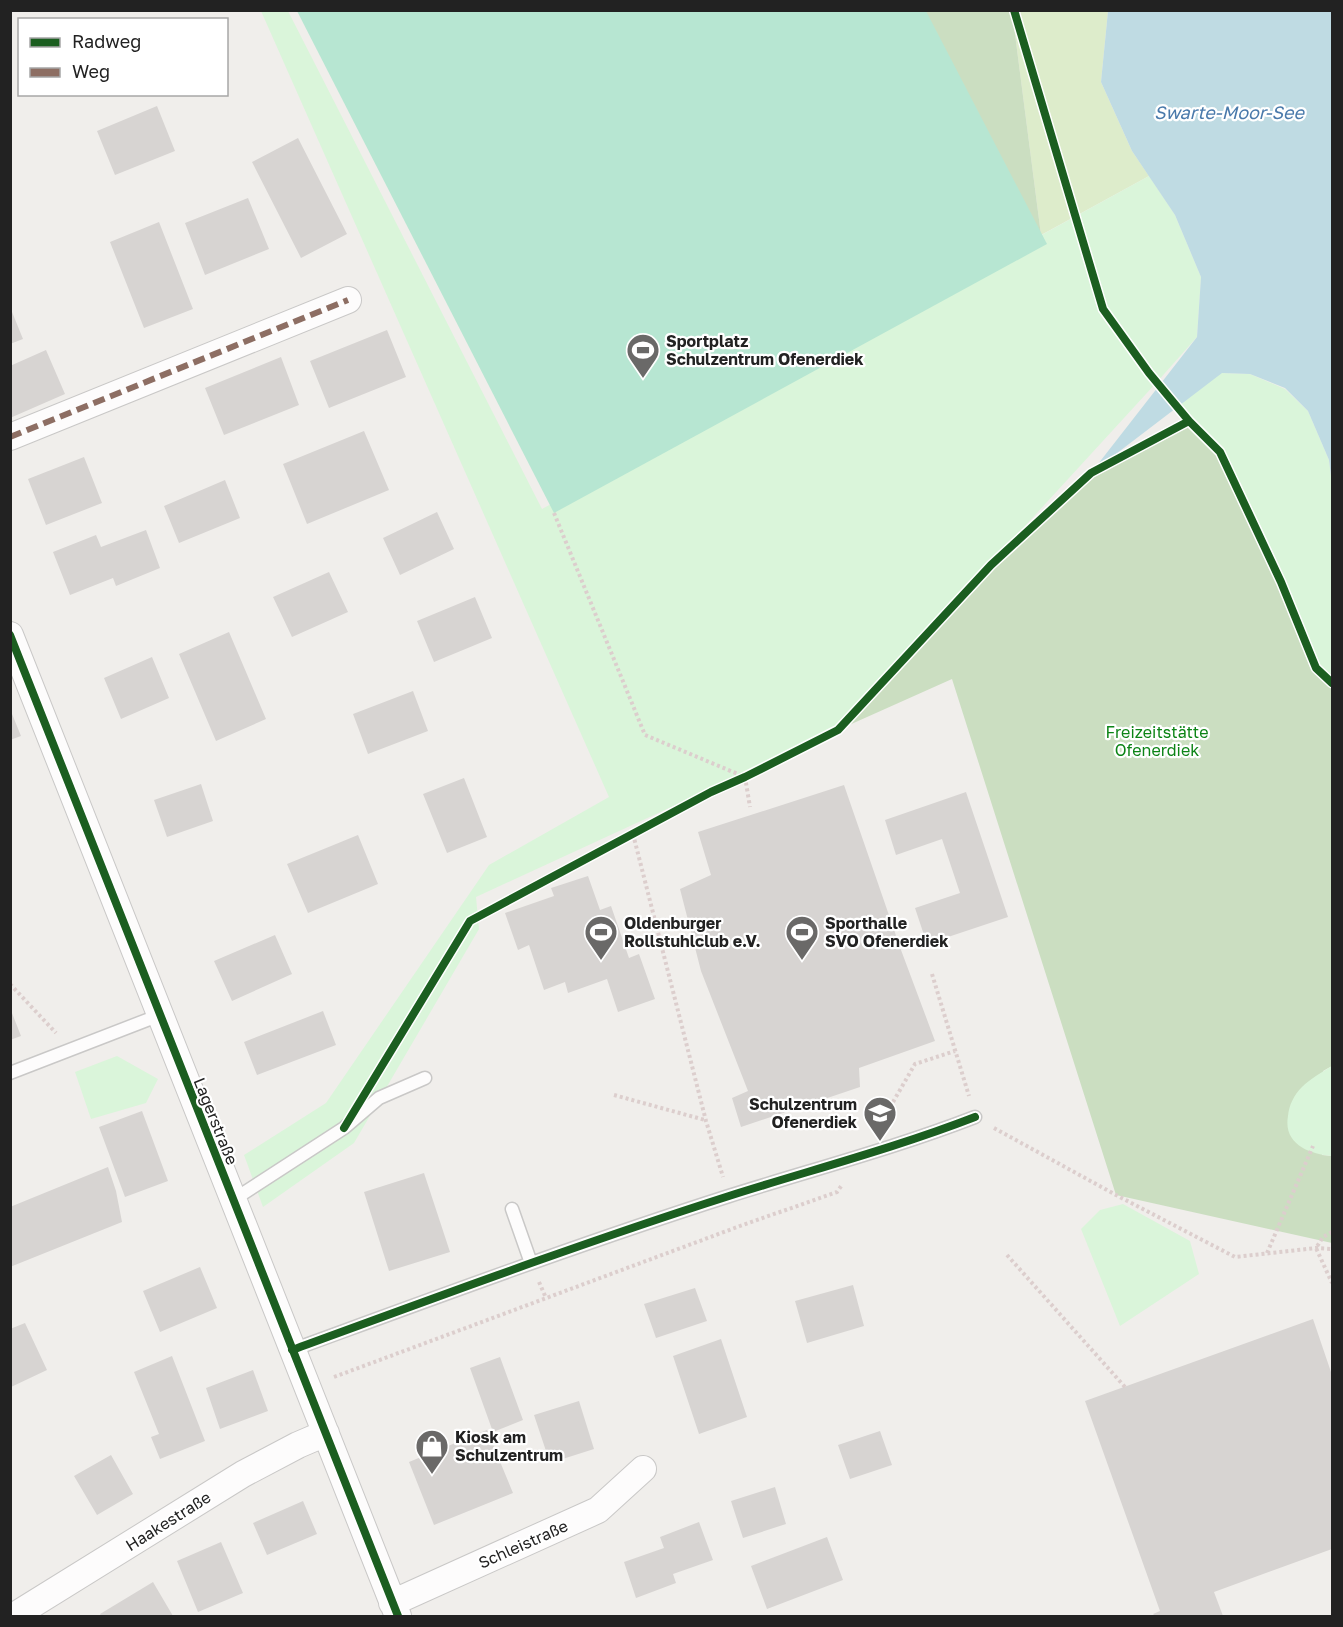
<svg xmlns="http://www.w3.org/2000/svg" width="1343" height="1627" font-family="'Golos Text',sans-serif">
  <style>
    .grass { fill: #ddeccb }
    .forest { fill: #cbdec1 }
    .park { fill: #daf5da }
    .pitch { fill: #b7e6d2 }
    .water { fill: #bfdbe3 }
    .building { fill: #d7d4d2 }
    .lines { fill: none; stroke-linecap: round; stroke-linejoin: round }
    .lane-casing { stroke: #c9c8c7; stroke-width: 15 }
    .street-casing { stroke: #c9c8c7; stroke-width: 28 }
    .path { stroke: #dccecd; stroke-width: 4; stroke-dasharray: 3 3; stroke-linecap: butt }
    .lane { stroke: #fdfcfc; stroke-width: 12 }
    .street { stroke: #fdfcfc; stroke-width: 26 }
    .quiet { stroke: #8d6e63; stroke-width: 6; stroke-dasharray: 12 6; stroke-linecap: butt }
    .cycleway-casing { stroke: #fff; stroke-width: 11 }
    .cycleway { stroke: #1b5e20; stroke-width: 8 }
    .labels { text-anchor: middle; stroke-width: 4.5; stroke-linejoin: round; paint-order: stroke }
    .poi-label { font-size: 16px; font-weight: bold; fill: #222; stroke: #fff; text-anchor: start }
    .park-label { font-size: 16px; fill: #0c8416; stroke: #fff }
    .street-label { font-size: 16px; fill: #222; stroke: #fff }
    .water-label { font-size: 18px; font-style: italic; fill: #4a7aab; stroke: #fff }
  </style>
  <rect width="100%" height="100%" fill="#f0eeeb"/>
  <path class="grass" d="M1012 11H1108L1101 82 1132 151 1149 176 1041 235Z"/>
  <path class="forest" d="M925 11H1012L1041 235Z
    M1189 421 1220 452 1281 582 1316 668 1332 683V1066L1323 1071 1322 1155 1332 1156V1243L1116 1195 952 679 838 730 991 565 1091 473Z"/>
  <path class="park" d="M261 11H288L542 509 1149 176 1175 215 1201 277 1197 337 1157 382 838 730 476 897 479 929 354 1143 263 1207 244 1155 326 1103 489 865 609 797Z
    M1221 373 1250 374 1285 389 1308 411 1329 460 1332 484V683L1316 668 1281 582 1220 452 1171 400Z
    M117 1056 158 1079 146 1103 91 1119 75 1072Z
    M1332 1066V1156C1309 1154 1283 1144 1288 1116 1289 1105 1294 1095 1302 1087 1310 1079 1322 1072 1332 1066Z
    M1123 1204 1190 1241 1199 1274 1120 1326 1081 1229 1100 1210Z"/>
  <path class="pitch" d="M297 11H926L1047 244 554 513Z"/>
  <path class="water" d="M1108 11H1332V484L1329 460 1308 411 1285 388 1250 374 1222 373 1091 473 1197 337 1201 277 1175 215 1132 151 1101 82Z"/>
  <path class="building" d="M157 106 175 151 115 175 97 131Z
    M298 138 347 234 301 258 252 162Z
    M248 198 269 249 205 275 185 223Z
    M159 222 193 309 144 328 110 242Z
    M10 307 23 339 10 344Z
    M387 330 406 377 329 408 310 361Z
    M46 350 65 394 10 418V366Z
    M281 357 299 405 224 435 205 388Z
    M364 431 389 490 307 524 283 464Z
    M84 457 102 503 46 525 28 479Z
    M225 480 240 518 179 543 164 506Z
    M437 512 454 549 400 575 383 538Z
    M146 530 160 568 116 586 113 578 70 595 53 552 96 535 101 547Z
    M329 572 348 612 292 637 273 597Z
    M475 597 492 638 434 662 417 621Z
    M229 632 266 719 216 741 179 654Z
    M152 657 169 698 121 719 104 678Z
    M413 691 428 731 368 754 353 714Z
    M10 709 21 736 10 740Z
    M464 778 487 837 447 853 423 794Z
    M201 784 213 821 167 837 154 800Z
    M844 785 901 950 935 1041 859 1068 860 1087 741 1127 732 1098 748 1091 701 971 680 889 711 875 698 832Z
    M966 792 1008 917 927 944 915 908 960 893 942 839 896 855 885 820Z
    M358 835 378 884 308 913 287 864Z
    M588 876 600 910 611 906 629 958 639 954 655 999 618 1012 607 979 568 993 565 982 544 990 529 945 518 950 505 913 554 896 551 888Z
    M275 935 292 974 232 1001 214 961Z
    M10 1008 21 1036 10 1040Z
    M323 1011 336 1045 257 1075 244 1042Z
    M142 1111 168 1181 125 1197 99 1127Z
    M108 1167 116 1191 122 1222 10 1267V1207Z
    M424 1173 450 1252 389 1271 364 1192Z
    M200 1267 217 1308 160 1332 143 1291Z
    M853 1285 864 1326 807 1343 795 1301Z
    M695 1288 707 1321 656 1338 644 1304Z
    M1313 1319 1332 1375V1549L1214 1592 1223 1616H1155L1153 1614 1160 1611 1085 1401Z
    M25 1323 47 1370 11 1387 10 1329Z
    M721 1339 747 1417 699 1434 673 1356Z
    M172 1356 205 1441 160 1459 151 1437 159 1434 134 1372Z
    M500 1357 523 1420 493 1432 470 1368Z
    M253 1370 268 1411 220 1429 206 1388Z
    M579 1401 594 1449 550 1463 534 1415Z
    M487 1430 513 1493 434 1525 409 1462Z
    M880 1431 892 1465 850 1479 838 1445Z
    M111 1455 133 1494 97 1515 74 1476Z
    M775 1487 786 1524 743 1538 731 1501Z
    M303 1501 317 1534 267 1555 253 1523Z
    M699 1522 713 1560 673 1574 676 1583 636 1598 624 1562 664 1548 660 1537Z
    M827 1537 843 1580 767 1609 751 1566Z
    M221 1542 243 1593 198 1612 177 1561Z
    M153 1582 173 1616H101L100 1614Z"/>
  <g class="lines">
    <defs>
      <path id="lane" d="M10 1073 160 1015
        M233 1200 344 1128 379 1098 425 1078
        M512 1209 531 1263
        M292 1350C437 1297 582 1243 729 1196 811 1170 895 1148 975 1117"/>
      <path id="street" d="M10 437 348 300
        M10 635 398 1616
        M392 1603 598 1510 643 1469
        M14 1616 243 1474 298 1445 326 1433"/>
    </defs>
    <use href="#lane" class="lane-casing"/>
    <use href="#street" class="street-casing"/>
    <path class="path" d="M554 513 645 735 745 777 750 807
      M633 834 706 1121 723 1177
      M932 974 969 1096
      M10 984 56 1033
      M614 1095 705 1120
      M878 1128 915 1064 955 1051
      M994 1128 1116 1195 1235 1257 1316 1248 1332 1249
      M1332 1232 1323 1237 1316 1248 1332 1283
      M1267 1253 1313 1146
      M1007 1255 1125 1387
      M539 1282 546 1298
      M334 1377 740 1226 837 1192 842 1185"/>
    <use href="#lane" class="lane"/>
    <use href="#street" class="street"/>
    <path class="quiet" d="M10 437 348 300"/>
    <defs>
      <path id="cycleway" d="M1014 10 1103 309 1149 373 1189 421 1220 452 1281 582 1316 668 1332 683
        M10 635 398 1616
        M344 1128 470 921 711 792 745 777 838 730 991 565 1091 473 1189 421
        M292 1350C437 1297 582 1243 729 1196 811 1170 895 1148 975 1117"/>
    </defs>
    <use href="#cycleway" class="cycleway-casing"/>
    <use href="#cycleway" class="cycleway"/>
  </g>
  <defs>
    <symbol id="stadium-pin" viewBox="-11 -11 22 30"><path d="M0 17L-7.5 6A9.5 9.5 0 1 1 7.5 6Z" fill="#6a6968" stroke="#fff"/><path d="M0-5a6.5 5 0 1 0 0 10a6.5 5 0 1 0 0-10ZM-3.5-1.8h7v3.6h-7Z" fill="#fff"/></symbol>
    <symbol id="school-pin" viewBox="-11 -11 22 30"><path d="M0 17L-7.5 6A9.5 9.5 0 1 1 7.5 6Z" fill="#6a6968" stroke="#fff"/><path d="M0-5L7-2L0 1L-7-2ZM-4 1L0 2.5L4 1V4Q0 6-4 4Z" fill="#fff"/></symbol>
    <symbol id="shop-pin" viewBox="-11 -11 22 30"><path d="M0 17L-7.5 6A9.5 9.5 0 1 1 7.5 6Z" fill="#6a6968" stroke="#fff"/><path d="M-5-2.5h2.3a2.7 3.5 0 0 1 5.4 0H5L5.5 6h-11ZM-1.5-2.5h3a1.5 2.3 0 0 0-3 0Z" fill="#fff"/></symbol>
  </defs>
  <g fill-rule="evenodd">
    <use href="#stadium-pin" x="624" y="331" width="38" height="52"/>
    <use href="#stadium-pin" x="582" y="913" width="38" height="52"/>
    <use href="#stadium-pin" x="783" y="913" width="38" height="52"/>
    <use href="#school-pin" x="861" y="1094" width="38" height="52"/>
    <use href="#shop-pin" x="413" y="1427" width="38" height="52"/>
  </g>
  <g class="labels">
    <g class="poi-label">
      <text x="666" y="347">Sportplatz<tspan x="666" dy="18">Schulzentrum Ofenerdiek</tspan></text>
      <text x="624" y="929">Oldenburger<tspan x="624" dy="18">Rollstuhlclub e.V.</tspan></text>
      <text x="825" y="929">Sporthalle<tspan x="825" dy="18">SVO Ofenerdiek</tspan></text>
      <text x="857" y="1110" text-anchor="end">Schulzentrum<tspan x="857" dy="18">Ofenerdiek</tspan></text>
      <text x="455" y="1443">Kiosk am<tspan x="455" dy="18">Schulzentrum</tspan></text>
    </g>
    <g class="park-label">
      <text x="1157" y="738">Freizeitstätte<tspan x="1157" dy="18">Ofenerdiek</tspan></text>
    </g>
    <g class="street-label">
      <text transform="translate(216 1121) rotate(68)" y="6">Lagerstraße</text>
      <text transform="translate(168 1521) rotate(-32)" y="6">Haakestraße</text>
      <text transform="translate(523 1544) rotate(-24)" y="6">Schleistraße</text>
    </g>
    <g class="water-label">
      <text x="1229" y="119">Swarte-Moor-See</text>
    </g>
  </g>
  <rect width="1343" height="1627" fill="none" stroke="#222222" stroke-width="24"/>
  <rect x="18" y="18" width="210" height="78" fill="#ffffff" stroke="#a7a7a7" stroke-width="1.5"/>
  <rect x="30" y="38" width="30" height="9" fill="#1b5e20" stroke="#a7a7a7" stroke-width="1.5"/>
  <text x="72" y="48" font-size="18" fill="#222222">Radweg</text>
  <rect x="30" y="68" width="30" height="9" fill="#8d6e63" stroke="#a7a7a7" stroke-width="1.5"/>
  <text x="72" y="78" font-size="18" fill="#222222">Weg</text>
</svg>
